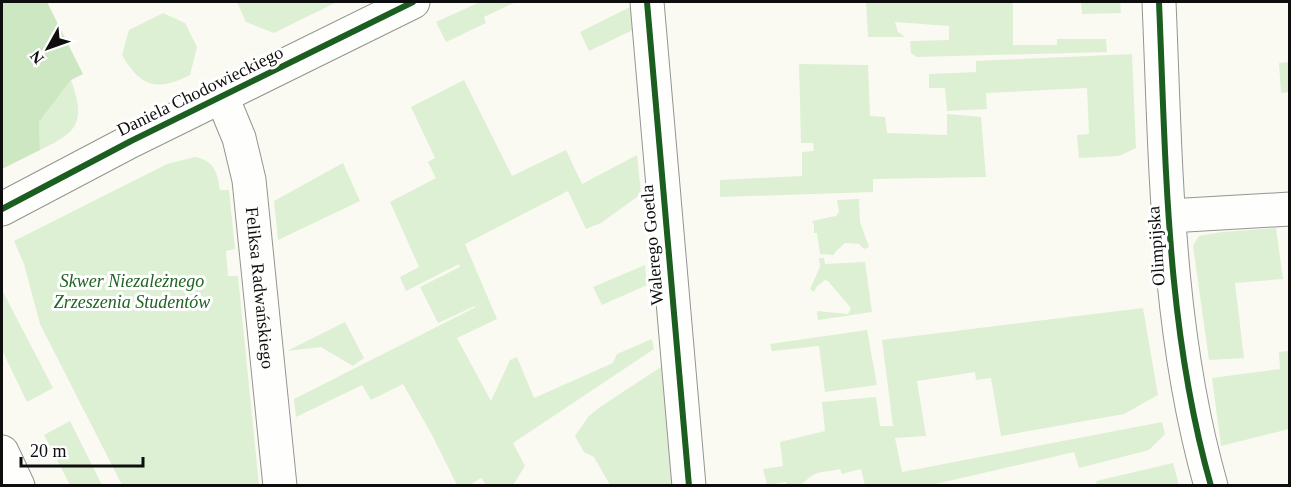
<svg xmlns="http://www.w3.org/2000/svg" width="1291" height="487" font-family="'Times New Roman',serif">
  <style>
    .green { fill: #ddf0d3 }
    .forest { fill: #cce7c2 }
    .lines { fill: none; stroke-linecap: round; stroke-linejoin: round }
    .street-casing { stroke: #949491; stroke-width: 35 }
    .street { stroke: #fefefd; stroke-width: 33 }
    .cycleway-casing { stroke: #fff; stroke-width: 10 }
    .cycleway { stroke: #1b5e20; stroke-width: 6 }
    .labels { text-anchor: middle; stroke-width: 6; stroke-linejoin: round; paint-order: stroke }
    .street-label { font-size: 18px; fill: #0e0e0e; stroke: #fff }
    .park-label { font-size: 18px; font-style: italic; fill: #206323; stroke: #fff }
  </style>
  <rect width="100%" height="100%" fill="#fafaf2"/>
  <path class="green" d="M237 2H337L274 33 246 22Z
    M480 2H516L484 17 486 23 446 42 436 22Z
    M866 2H1013V45H1057V39H1106L1107 52 917 57 911 53 910 41 949 40V26L895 22 898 32 905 37H868Z
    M1081 2H1120L1121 13 1082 14Z
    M630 7 635 19 637 28 589 51 580 32Z
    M163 13 185 23 197 47 190 75C156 92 141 87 122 55L129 30Z
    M1132 54 1136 148 1119 156 1079 158 1077 135 1089 134 1087 88 986 93 987 109 947 111 945 88H929V74L976 72V61Z
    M1289 62V92L1281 93 1279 63Z
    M799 64 868 65 870 116 885 117 887 133 947 135V114L981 117 986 177 873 179V192L720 197V180L802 176V152L814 151 813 143H801Z
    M71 80C86 122 78 132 40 150L39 122Z
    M464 80 512 176 566 150 582 184 637 155 641 194 601 223 586 229 568 191 465 244 497 319 457 338 491 401 510 360 517 357 534 398 613 363 617 354 652 339 654 349 513 443 525 466 513 485H486L481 478 470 485H457L431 433 403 384 371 400 362 385 296 417 294 399 476 307 475 306 438 323 420 287 460 267 459 264 406 291 400 277 419 267 390 202 436 178 428 162 435 158 411 107Z
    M195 157C215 161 217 172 220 190H229L235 249 226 251 228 276H238L259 485H122L40 324 24 264 14 241 167 164Z
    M343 163 360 201 278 240 274 201Z
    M859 199 860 222 869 247 864 249 859 244 845 243 835 252 834 255 820 254 817 233H814V225L812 221 836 216 839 212 837 200Z
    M1276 228 1283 279 1235 283 1244 358 1209 360 1193 246 1199 236 1222 232Z
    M819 258H824L825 264 865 262 872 312 818 320 817 311 848 314 851 308 828 281 825 280 817 286 814 292 810 289 820 267Z
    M645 265 647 285 602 305 593 287Z
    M2 290 53 388 27 402 2 350Z
    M1143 308 1158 395 1124 414 1001 436 991 378 976 380 975 372 917 381 926 436 895 438 902 472 1162 422 1165 434 1149 450 1079 468 1074 452 931 485H865L861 469 842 474 840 469C833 471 822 471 815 474 801 481 808 486 787 485L786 482 767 485 763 469 783 466 780 442 825 431 822 402 876 397 880 426H893L882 340Z
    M345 322 364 358 353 366 321 347 287 351Z
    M867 330 877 385 825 392 819 346 772 351 770 344Z
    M1289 351V429L1221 446 1212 378 1280 369 1279 352Z
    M664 365 675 485H610L594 457 584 452 575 436 588 417 600 407Z
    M70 421 102 485H70L44 435Z
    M1173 463 1179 485H1097L1096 481Z"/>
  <path class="forest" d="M2 2H47L83 74 71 80 39 122 40 150 2 169Z"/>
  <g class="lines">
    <defs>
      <g id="street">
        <path d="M647 2 689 486"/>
        <path d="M1159 2C1166 164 1166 328 1211 486"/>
        <path id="s1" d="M222 97 239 138 249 180 280 486"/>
        <path d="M2 209 131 141 413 2"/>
        <path d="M1169 216 1290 209"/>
        <path d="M2 452 18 486"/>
      </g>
    </defs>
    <use href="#street" class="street-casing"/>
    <use href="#street" class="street"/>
    <defs>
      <path id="cycleway" d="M647 2 689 486
        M1159 2C1166 164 1166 328 1211 486
        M2 209 131 141 413 2"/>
    </defs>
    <use href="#cycleway" class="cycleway-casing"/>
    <use href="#cycleway" class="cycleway"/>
  </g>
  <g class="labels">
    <g class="street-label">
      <text transform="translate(200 91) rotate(-26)" y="6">Daniela Chodowieckiego</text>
      <text transform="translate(652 245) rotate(-95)" y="6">Walerego Goetla</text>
      <text transform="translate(1156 246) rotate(-94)" y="6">Olimpijska</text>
      <text dy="6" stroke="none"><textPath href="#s1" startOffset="196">Feliksa Radwańskiego</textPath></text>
    </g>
    <g class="park-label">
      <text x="132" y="287">Skwer Niezależnego<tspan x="132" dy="21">Zrzeszenia Studentów</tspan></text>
    </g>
  </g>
  <rect width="1291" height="487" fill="none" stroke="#0e0e0e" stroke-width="6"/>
  <g transform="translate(48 48) rotate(230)" stroke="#ffffff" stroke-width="4.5" paint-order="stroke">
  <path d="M0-4.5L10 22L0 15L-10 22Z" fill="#0e0e0e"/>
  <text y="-9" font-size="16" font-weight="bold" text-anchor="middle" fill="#0e0e0e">N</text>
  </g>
  <path d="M21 457v9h122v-9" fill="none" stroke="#0e0e0e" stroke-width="3"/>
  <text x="30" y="457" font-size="18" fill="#0e0e0e" stroke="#ffffff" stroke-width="4.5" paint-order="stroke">20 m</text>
</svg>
